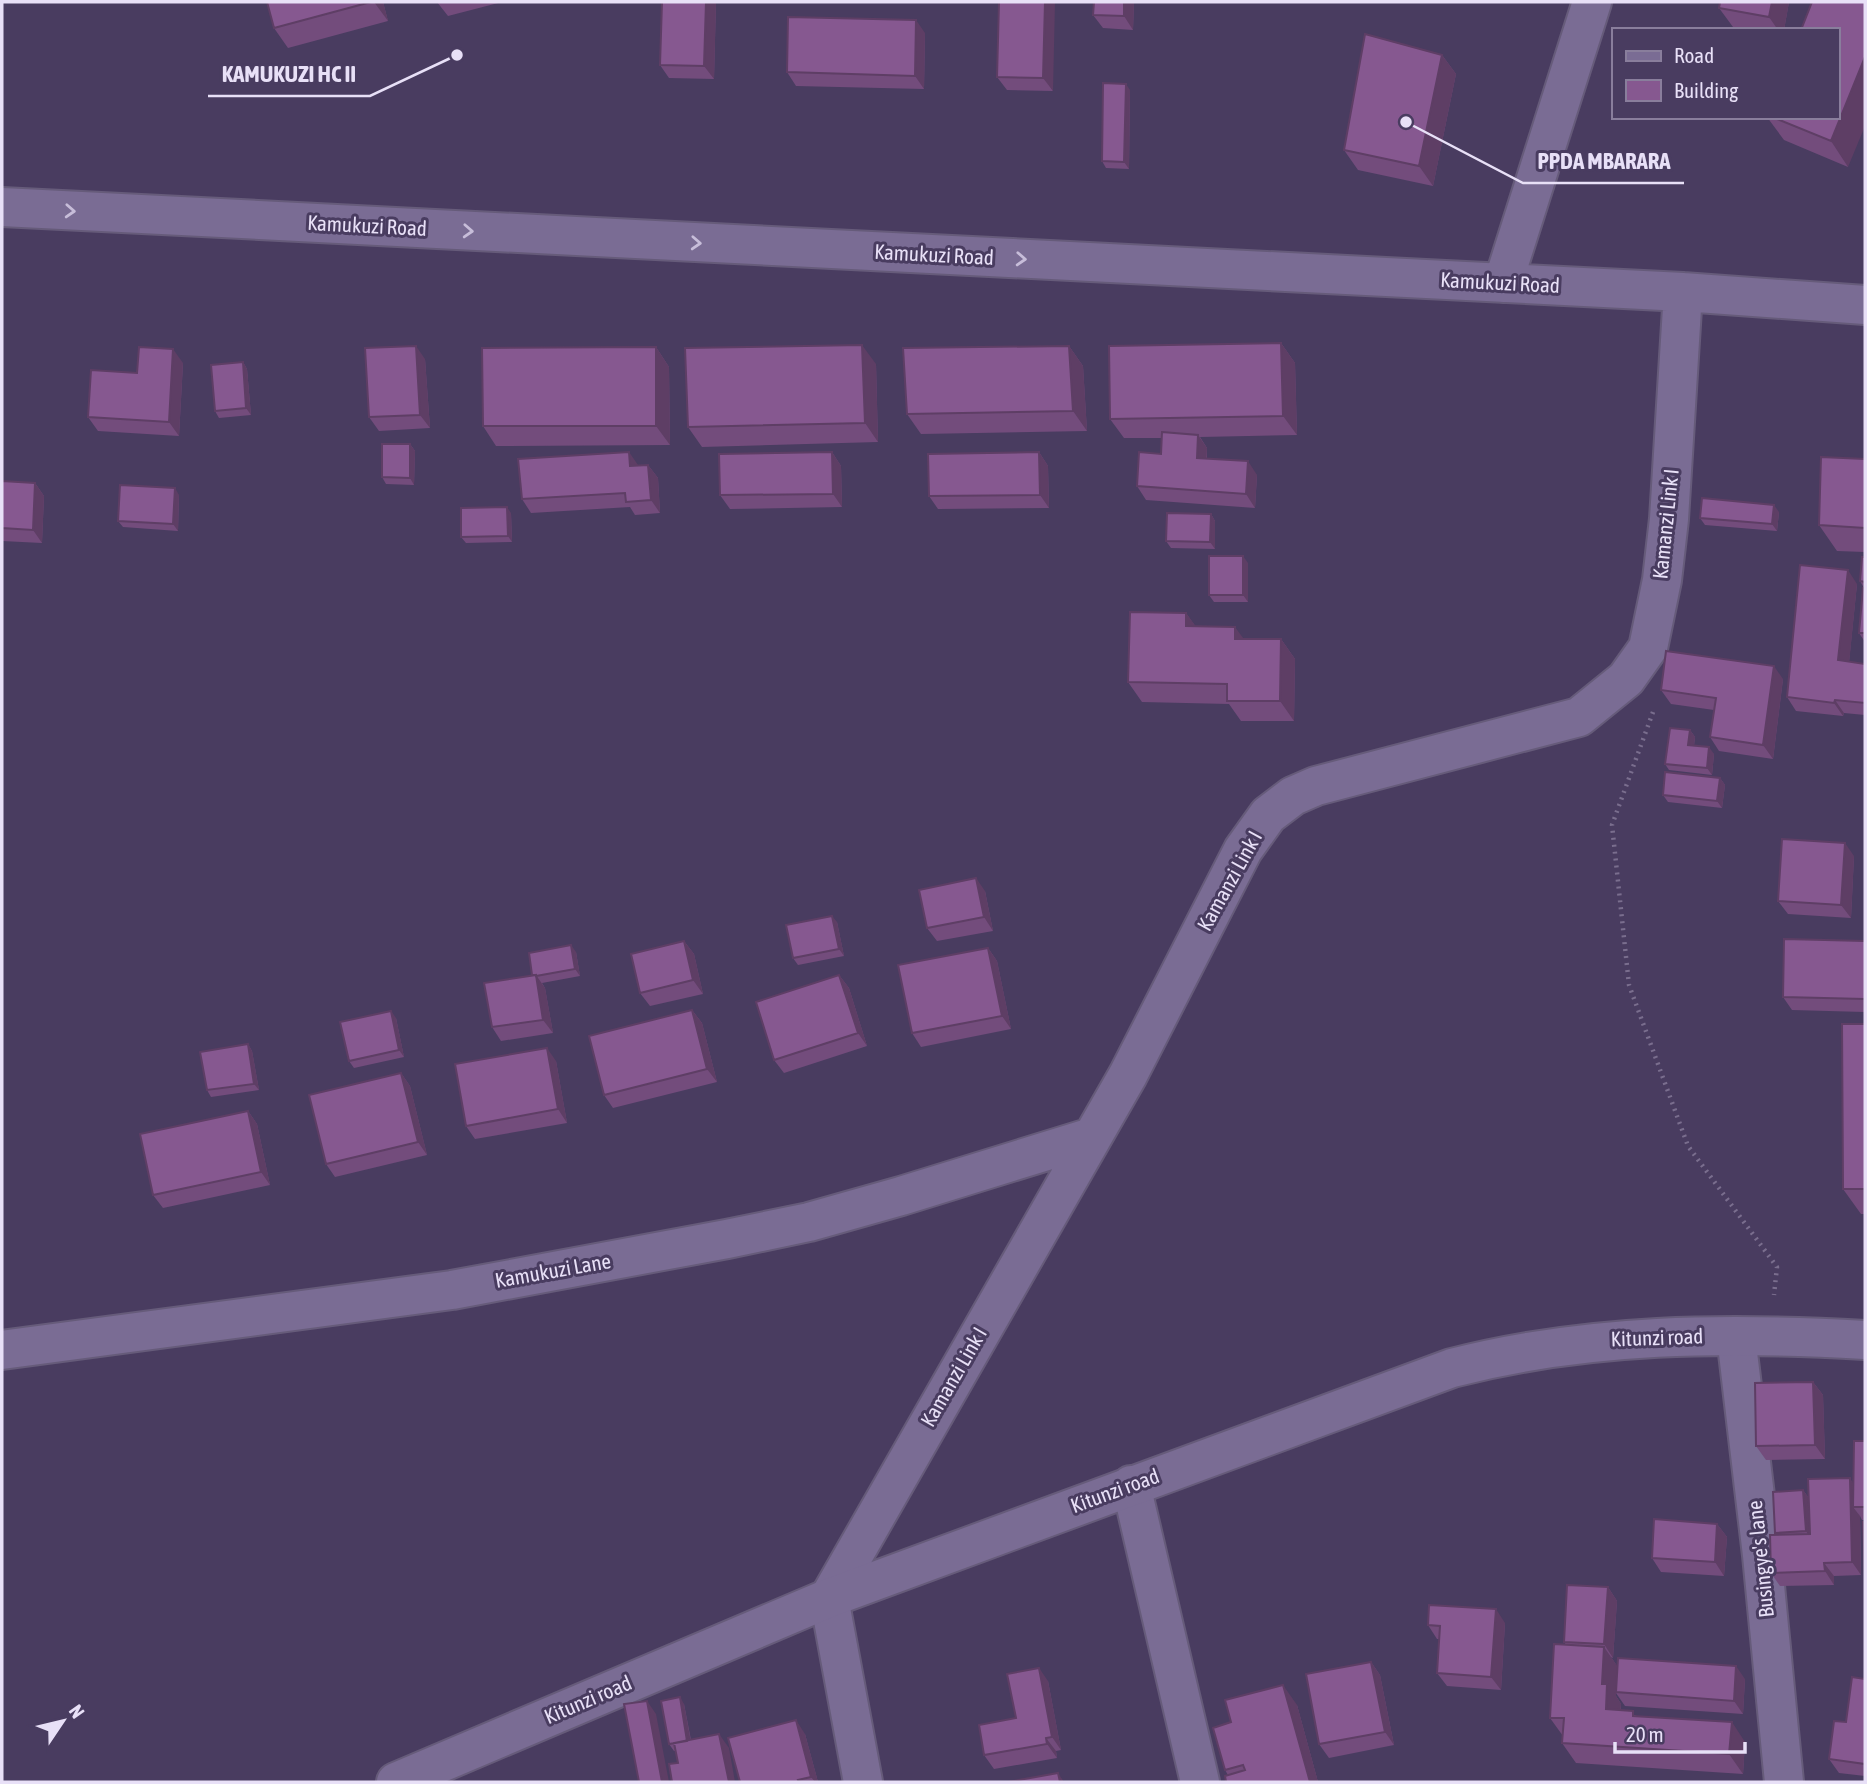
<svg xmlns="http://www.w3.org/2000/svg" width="1867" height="1784" font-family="'Asap Condensed',sans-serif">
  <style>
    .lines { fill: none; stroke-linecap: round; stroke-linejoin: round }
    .street-casing { stroke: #665b7a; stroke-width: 42 }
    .secondary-casing { stroke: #665b7a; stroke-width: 42 }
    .path { stroke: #7a6e8e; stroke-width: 4.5; stroke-dasharray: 2 5; stroke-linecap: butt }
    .street { stroke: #7a6c94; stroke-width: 38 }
    .secondary { stroke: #7a6c94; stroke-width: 38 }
    .wall { fill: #734c7c }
    .shaded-wall { fill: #5e3e65 }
    .building { fill: #865890; stroke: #5e3e65; stroke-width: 2 }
    .oneway { stroke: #c7bdd9 }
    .labels { text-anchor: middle; stroke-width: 6; stroke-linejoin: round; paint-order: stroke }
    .street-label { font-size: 21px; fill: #e8e0f7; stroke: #493c60 }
    .leader { fill: none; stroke: #e8e0f7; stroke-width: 2.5 }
    .callout-dot { fill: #e8e0f7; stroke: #493c60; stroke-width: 2.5 }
    .callout-label { font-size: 23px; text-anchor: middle; font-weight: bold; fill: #e8e0f7; stroke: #493c60; stroke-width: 6; stroke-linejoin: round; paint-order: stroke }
  </style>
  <rect width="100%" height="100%" fill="#493c60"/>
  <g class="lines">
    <defs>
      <path id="street" d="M2 207 1683 292 1865 305
        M1503 283 1592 2
        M1736 1336 1762 1555 1784 1782
        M2 1350 452 1290 727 1239 809 1222 901 1196 1092 1137
        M1131 1485 1200 1782
        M863 1782 829 1598 1128 1075 1243 850 1268 815 1293 796 1316 786 1579 717 1626 679 1648 648 1662 580 1669 519 1683 292"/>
      <path id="secondary" d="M396 1782 829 1598 1452 1368C1588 1333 1726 1332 1865 1340"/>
    </defs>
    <use href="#street" class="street-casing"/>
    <use href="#secondary" class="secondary-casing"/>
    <path class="path" d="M1653 712 1612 825 1629 985 1688 1146 1777 1267 1774 1295"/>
    <use href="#street" class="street"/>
    <use href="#secondary" class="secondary"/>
  </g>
  <path class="wall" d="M267 2H383L388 21 288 48 274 28Z
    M437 2H502L448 16Z
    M662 2H716L714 79 669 78 660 65Z
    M999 2 1053 91 1007 90 997 77Z
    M1134 2 1133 30 1103 28 1093 15Z
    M1720 2H1789L1784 30H1746L1733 27 1719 8Z
    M925 33 924 89 796 86 787 72Z
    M1442 55 1456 74 1433 186 1358 170 1344 150Z
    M1130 90 1129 169 1106 168 1102 161Z
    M1767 117H1837L1848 167 1784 140Z
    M1281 343 1295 363 1297 435 1200 437 1207 448V458L1257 475 1255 508 1146 500 1137 486 1161 454 1162 438H1124L1110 419Z
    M1069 346 1083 366 1087 431 921 434 907 414Z
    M656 347 669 367 670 445 496 446 483 426Z
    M425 359 430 428 379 431 369 417Z
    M243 362 247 369 251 415 219 418 215 411Z
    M183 363 179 436 98 431 88 417 137 373Z
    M876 364 878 442 702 447 688 427Z
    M410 444 415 451 414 485 386 484 382 477Z
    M832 452 841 466 842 507 730 509 720 495Z
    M1039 452 1048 466 1049 508 938 509 929 496Z
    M1865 459V552L1837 551 1819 525Z
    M648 465 658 478 660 513 635 515 630 507 531 513 522 499 638 466Z
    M2 481 35 483 44 496 42 543 2 541Z
    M179 495 178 531 123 527 118 521Z
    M1779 512 1777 531 1705 525 1700 518Z
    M511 513 512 542 466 543 461 537Z
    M1211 514 1215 521V549L1171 548 1166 541Z
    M1865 557V642L1859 633 1864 588 1860 581Z
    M1248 563V602H1214L1209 595Z
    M1857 584 1849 662 1865 664V715L1844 713 1843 716 1796 711 1787 697Z
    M1186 613 1195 626 1243 639H1281L1295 659 1294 721H1241L1229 704 1142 702 1128 682Z
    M1783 679 1773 759 1719 751 1710 737 1714 710 1671 704 1661 690Z
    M1690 730 1695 737 1694 746 1714 754 1712 775 1669 770 1665 764Z
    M1720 778 1725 785 1722 808 1668 802 1663 795Z
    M1854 856 1851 918 1788 914 1778 901Z
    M985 891 993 931 937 941 927 928Z
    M837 922 844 956 798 965 793 958Z
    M684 941 694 954 703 994 650 1006 640 993Z
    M1865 941V1012L1792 1010 1783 997Z
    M988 948 997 961 1011 1029 921 1047 912 1033Z
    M576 952 580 976 542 983 545 988 553 1033 501 1041 492 1027 532 975Z
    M839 975 849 988 867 1046 784 1073 774 1060Z
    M692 1010 702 1023 717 1082 613 1108 604 1095Z
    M396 1018 404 1057 354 1068 349 1061Z
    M1865 1024V1214H1861L1843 1189Z
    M248 1044 252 1051 259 1090 211 1097 207 1090Z
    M556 1061 567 1123 475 1139 466 1126Z
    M401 1073 410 1086 427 1155 335 1177 326 1164Z
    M248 1111 257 1124 270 1185 163 1208 153 1195Z
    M1813 1382 1823 1395 1825 1459 1766 1460 1756 1446Z
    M1865 1441V1520H1862L1860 1516 1861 1575 1834 1576V1585L1780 1586 1771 1573 1777 1535 1775 1533 1803 1490 1808 1497 1810 1534 1853 1484Z
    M1717 1524 1727 1537 1724 1576 1661 1572 1652 1558Z
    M1608 1587 1617 1601 1613 1658 1611 1657 1617 1666 1745 1679 1743 1714 1625 1706 1616 1693V1696L1621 1704V1710L1637 1716 1745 1742 1743 1774 1576 1763 1562 1743 1563 1736 1550 1718 1566 1645 1564 1642Z
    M1505 1623 1501 1690 1447 1686 1437 1673 1440 1639H1437L1428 1625Z
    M1371 1662 1380 1675 1394 1745 1329 1758 1319 1744Z
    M1865 1679V1776L1839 1773 1829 1759Z
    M1048 1681 1061 1750 1056 1751 1057 1758 994 1769 984 1755Z
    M684 1704 691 1740 729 1748 678 1763 676 1751H674L669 1744Z
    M1297 1705 1318 1782H1226L1228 1775 1225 1770Z
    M805 1734 818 1782H740Z"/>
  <path class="shaded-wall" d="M374 2H383L388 21Z
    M706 2H716L714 79 704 66Z
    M1045 2H1055L1053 91 1043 78Z
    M1124 2H1134L1133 30 1124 16Z
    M1772 2H1789L1784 30H1778L1769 17Z
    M916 20 925 33 924 89 915 76Z
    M1442 55 1456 74 1433 186 1419 166Z
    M1865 57V126L1848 167 1831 141Z
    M1126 84 1130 90 1129 169 1124 162Z
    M1281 343 1295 363 1297 435 1283 416Z
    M862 345 876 364 878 442 865 423Z
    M416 346 425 359 430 428 420 415Z
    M1069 346 1083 366 1087 431 1073 411Z
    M656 347 669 367 670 445 656 426Z
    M173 349 183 363 179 436 169 422Z
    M243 362 247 369 251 415 246 408Z
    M1198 435 1207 448 1206 471 1197 458Z
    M410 444 415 451 414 485 410 478Z
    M629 452 638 465 639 480 630 466Z
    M832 452 841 466 842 507 833 494Z
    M1039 452 1048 466 1049 508 1040 495Z
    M1248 461 1257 475 1255 508 1246 494Z
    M648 465 658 478 660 513 651 500Z
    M35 483 44 496 42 543 33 530Z
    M175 488 179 495 178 531 173 524Z
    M1774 505 1779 512 1777 531 1772 524Z
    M507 507 511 513 512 542 508 536Z
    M1211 514 1215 521V549L1210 542Z
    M1243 556 1248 563V602L1243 595Z
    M1848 570 1857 584 1848 674 1838 660Z
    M1186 613 1200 632 1186 626Z
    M1235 627 1249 646 1235 639Z
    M1281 639 1295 659 1294 721 1280 701Z
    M1774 666 1783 679 1773 759 1763 745Z
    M1835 700 1844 713 1843 716 1834 703Z
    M1690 730 1695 737 1693 752 1688 745Z
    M1709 747 1714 754 1712 775 1707 768Z
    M1720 778 1725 785 1722 808 1717 801Z
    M1845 843 1854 856 1851 918 1841 905Z
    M976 878 985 891 993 931 984 917Z
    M832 916 837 922 844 956 839 949Z
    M684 941 694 954 703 994 693 980Z
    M571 945 576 952 580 976 575 969Z
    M988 948 997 961 1011 1029 1002 1016Z
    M536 975 545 988 553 1033 543 1020Z
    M839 975 849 988 867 1046 858 1033Z
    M692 1010 702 1023 717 1082 707 1069Z
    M391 1011 396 1018 404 1057 399 1050Z
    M248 1044 252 1051 259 1090 254 1084Z
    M547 1048 556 1061 567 1123 558 1109Z
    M401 1073 410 1086 427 1155 418 1142Z
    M248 1111 257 1124 270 1185 261 1172Z
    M1813 1382 1823 1395 1825 1459 1815 1445Z
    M1850 1478 1859 1492 1853 1507 1860 1516 1861 1575 1852 1562Z
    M1803 1490 1808 1497 1810 1538 1806 1531Z
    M1717 1524 1727 1537 1724 1576 1715 1562Z
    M1824 1563 1834 1576V1585L1825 1571Z
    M1608 1587 1617 1601 1613 1658 1604 1644Z
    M1496 1609 1505 1623 1501 1690 1491 1677Z
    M1604 1647 1618 1667 1616 1696 1621 1704 1620 1728 1606 1709 1602 1684Z
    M1371 1662 1380 1675 1394 1745 1385 1732Z
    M1736 1666 1745 1679 1743 1714 1734 1701Z
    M1039 1668 1048 1681 1061 1750 1052 1737Z
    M1283 1685 1297 1705 1318 1782H1310Z
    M680 1697 684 1704 692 1748 687 1741Z
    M647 1701 656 1714 669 1782H662Z
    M796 1720 805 1734 818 1782H815L811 1777Z
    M1732 1722 1745 1742 1743 1774 1729 1754Z
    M719 1734 729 1748 735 1782H729Z
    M1046 1738 1056 1751 1057 1758 1047 1744Z
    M1058 1773 1064 1782H1060Z"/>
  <path class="building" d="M267 2H371L274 28Z
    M662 2H706L704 66 660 65Z
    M999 2H1045L1043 78 997 77Z
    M1094 2H1124V16L1093 15Z
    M1720 2H1772L1769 17 1719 8Z
    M1812 2H1865V57L1831 141 1772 117H1837V30H1801Z
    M788 17 916 20 915 76 787 72Z
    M1365 34 1442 55 1419 166 1344 150Z
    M1103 83 1126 84 1124 162 1102 161Z
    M1281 343 1283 416 1110 419 1109 346Z
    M862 345 865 423 688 427 685 348Z
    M416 346 420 415 369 417 365 348Z
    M1069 346 1073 411 907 414 903 348Z
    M139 347 173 349 169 422 88 417 91 370 137 373Z
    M656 347V426H483L482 348Z
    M243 362 246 408 215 411 211 365Z
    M1162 432 1198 435 1197 458 1248 461 1246 494 1137 486 1139 452 1161 454Z
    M382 444H410V478L382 477Z
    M629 452 630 466 648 465 651 500 626 502 625 493 522 499 518 459Z
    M832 452 833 494 720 495 719 454Z
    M1039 452 1040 495 929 496 928 454Z
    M1821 457 1865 459V528L1819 525Z
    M2 481 35 483 33 530 2 528Z
    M120 485 175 488 173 524 118 521Z
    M1702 498 1774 505 1772 524 1700 518Z
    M507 507 508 536 461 537V508Z
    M1167 513 1211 514 1210 542 1166 541Z
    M1209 556H1243V595H1209Z
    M1862 557H1865V582L1860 581Z
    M1800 565 1848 570 1838 660 1865 664V703L1835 700 1834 703 1787 697Z
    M1863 588H1865V633H1859Z
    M1130 612 1186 613V626L1235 627V639H1281L1280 701H1227V684L1128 682Z
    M1666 651 1774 666 1763 745 1710 737 1716 698 1661 690Z
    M1670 728 1690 730 1688 745 1709 747 1707 768 1665 764Z
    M1665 772 1720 778 1717 801 1663 795Z
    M1782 839 1845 843 1841 905 1778 901Z
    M976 878 984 917 927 928 919 890Z
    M832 916 839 949 793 958 786 925Z
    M1784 939 1865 941V999L1783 997Z
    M684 941 693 980 640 993 631 954Z
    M571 945 575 969 536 976V975H532L529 953Z
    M988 948 1002 1016 912 1033 898 965Z
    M536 975 543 1020 492 1027 484 983Z
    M839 975 858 1033 774 1060 756 1002Z
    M692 1010 707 1069 604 1095 589 1036Z
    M391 1011 399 1050 349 1061 340 1022Z
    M1842 1024H1865V1189H1843Z
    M248 1044 254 1084 207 1090 200 1052Z
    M547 1048 558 1109 466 1126 455 1064Z
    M401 1073 418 1142 326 1164 309 1095Z
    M248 1111 261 1172 153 1195 140 1134Z
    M1813 1382 1815 1445 1756 1446 1755 1383Z
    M1854 1441H1865V1507H1853Z
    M1850 1478 1852 1562 1824 1563 1825 1571 1771 1573 1770 1535 1810 1534 1808 1479Z
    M1803 1490 1806 1531 1775 1533 1773 1492Z
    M1654 1519 1717 1524 1715 1562 1652 1558Z
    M1863 1522H1865V1572Z
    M1567 1585 1608 1587 1604 1644 1564 1642Z
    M1429 1605 1496 1609 1491 1677 1437 1673 1440 1626 1428 1625Z
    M1554 1644 1604 1647 1602 1684H1607L1606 1709 1633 1711V1716L1732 1722 1729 1754 1562 1743 1564 1718H1550Z
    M1618 1658 1736 1666 1734 1701 1616 1692Z
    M1371 1662 1385 1732 1319 1744 1306 1674Z
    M1039 1668 1052 1737 1046 1738 1047 1744 984 1755 979 1725 1016 1718 1007 1674Z
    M1852 1677 1865 1679V1764L1829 1759 1834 1721 1846 1722Z
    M1283 1685 1310 1782H1226L1225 1776 1245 1770 1243 1765 1225 1770 1213 1728 1231 1722 1225 1700Z
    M680 1697 687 1741 669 1744 661 1701Z
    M647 1701 662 1782H639L624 1704Z
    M796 1720 811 1777 798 1780 799 1782H740L728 1738Z
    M719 1734 729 1782H672L669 1764 678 1763 674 1743Z
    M1058 1773 1060 1782H1008Z"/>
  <defs><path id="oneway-chevron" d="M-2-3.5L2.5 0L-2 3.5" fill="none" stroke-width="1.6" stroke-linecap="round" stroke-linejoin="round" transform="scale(1.75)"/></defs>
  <g class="oneway">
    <use href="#oneway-chevron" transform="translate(70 211) rotate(3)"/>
    <use href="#oneway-chevron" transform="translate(468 231) rotate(3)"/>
    <use href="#oneway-chevron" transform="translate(696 243) rotate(3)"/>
    <use href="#oneway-chevron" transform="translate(1021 259) rotate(3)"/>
  </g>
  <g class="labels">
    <g class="street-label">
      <text transform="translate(367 226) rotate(3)" y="7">Kamukuzi Road</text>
      <text transform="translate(934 255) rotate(3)" y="7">Kamukuzi Road</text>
      <text transform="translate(1500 283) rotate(3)" y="7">Kamukuzi Road</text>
      <text transform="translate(1666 524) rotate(-84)" y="7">Kamanzi Link I</text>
      <text transform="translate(1230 881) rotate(-61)" y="7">Kamanzi Link I</text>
      <text transform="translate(553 1271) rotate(-10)" y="7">Kamukuzi Lane</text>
      <text transform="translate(1657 1338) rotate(-2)" y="7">Kitunzi road</text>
      <text transform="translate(954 1377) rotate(-60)" y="7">Kamanzi Link I</text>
      <text transform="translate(1115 1491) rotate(-20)" y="7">Kitunzi road</text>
      <text transform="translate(1761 1559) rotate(-96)" y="7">Busingye's lane</text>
      <text transform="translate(588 1700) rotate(-23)" y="7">Kitunzi road</text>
    </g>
  </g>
  <path class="leader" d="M457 55L370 96H208M1406 122L1523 183H1684"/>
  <g class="callout-dot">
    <circle cx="457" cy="55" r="7"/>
    <circle cx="1406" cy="122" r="7"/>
  </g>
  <g class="callout-label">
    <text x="289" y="82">KAMUKUZI HC II</text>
    <text x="1604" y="169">PPDA MBARARA</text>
  </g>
  <rect width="1867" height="1784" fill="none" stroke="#e8e0f7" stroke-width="7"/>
  <rect x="1612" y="28" width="228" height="91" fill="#493c60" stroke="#897e9c" stroke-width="2"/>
  <rect x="1626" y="51" width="35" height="10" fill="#7a6c94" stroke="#897e9c" stroke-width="2"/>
  <text x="1674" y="63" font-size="21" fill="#e8e0f7">Road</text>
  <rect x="1626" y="80" width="35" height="21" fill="#865890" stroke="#897e9c" stroke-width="2"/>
  <text x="1674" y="98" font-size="21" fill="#e8e0f7">Building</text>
  <g transform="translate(63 1721) rotate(55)" stroke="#493c60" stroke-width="5" paint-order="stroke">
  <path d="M0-5L12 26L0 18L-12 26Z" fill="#e8e0f7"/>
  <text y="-10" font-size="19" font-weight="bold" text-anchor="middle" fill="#e8e0f7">N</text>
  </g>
  <path d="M1615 1742v10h130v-10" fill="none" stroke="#e8e0f7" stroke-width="3.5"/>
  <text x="1626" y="1742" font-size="21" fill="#e8e0f7" stroke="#493c60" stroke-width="5" paint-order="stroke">20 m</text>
</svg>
